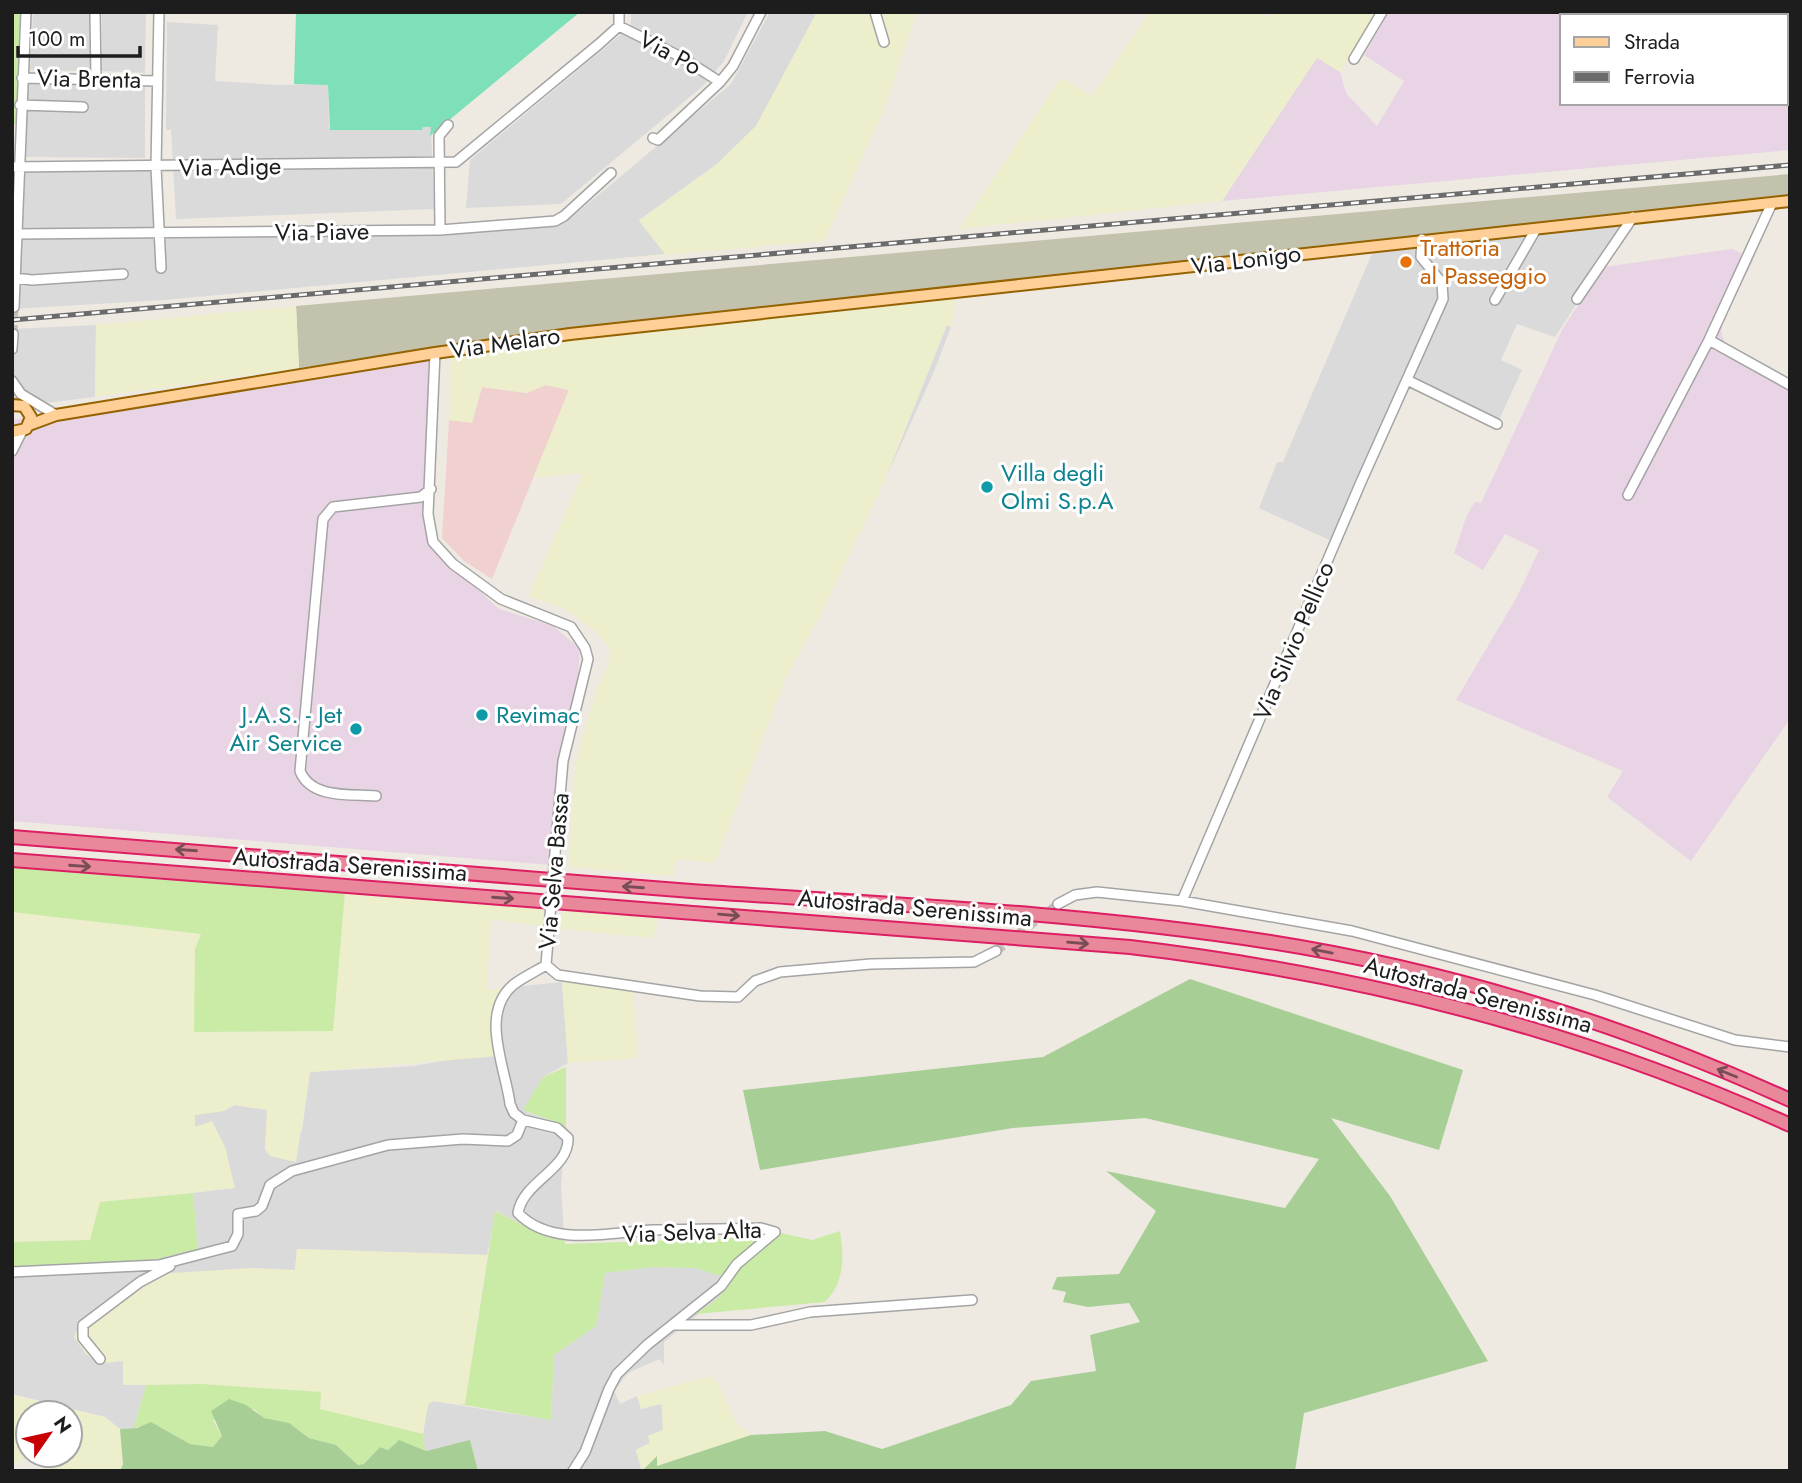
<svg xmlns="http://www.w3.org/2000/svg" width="1802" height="1483" font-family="Jost,sans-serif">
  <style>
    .residential { fill: #dbdada }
    .commercial { fill: #f0d1d0 }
    .industrial { fill: #e8d4e4; fill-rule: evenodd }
    .construction { fill: #c3c3ad }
    .farmland { fill: #eceecc }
    .grass { fill: #c9eba6 }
    .forest { fill: #a7cf95 }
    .pitch { fill: #7de0b8 }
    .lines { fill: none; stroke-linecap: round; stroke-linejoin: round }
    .minor-tunnel { stroke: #c4c1bb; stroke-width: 9; stroke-dasharray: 9 4.5; stroke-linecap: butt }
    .minor-casing { stroke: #a4a4a4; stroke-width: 12 }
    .major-casing { stroke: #956200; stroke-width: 14 }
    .highway-casing { stroke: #dd1e63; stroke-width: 16 }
    .minor { stroke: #fff; stroke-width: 9 }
    .major { stroke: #fed097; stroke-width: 10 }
    .highway { stroke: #e9879b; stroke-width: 12 }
    .rail-casing { stroke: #6b6b6b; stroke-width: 5 }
    .rail { stroke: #fff; stroke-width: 2.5; stroke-dasharray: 8; stroke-linecap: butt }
    .minor-bridge-casing { stroke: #a4a4a4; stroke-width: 12; stroke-linecap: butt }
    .minor-bridge { stroke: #fff; stroke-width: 9 }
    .oneway { stroke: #794d56 }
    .food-dot { fill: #e8710a; stroke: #fff; stroke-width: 2.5 }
    .culture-dot { fill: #0f9aa8; stroke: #fff; stroke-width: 2.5 }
    .labels { text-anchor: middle; stroke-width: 6; stroke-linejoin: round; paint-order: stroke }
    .street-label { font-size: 24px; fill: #1d1d1d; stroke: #fff }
    .food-label { font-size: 24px; fill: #c56008; stroke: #fff; text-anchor: start }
    .culture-label { font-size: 24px; fill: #0d838f; stroke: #fff; text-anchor: start }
  </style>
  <rect width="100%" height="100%" fill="#eeeae2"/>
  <path class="residential" d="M33 12H91V71L30 70Z
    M102 12H146L145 73 102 71Z
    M631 12H748L724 61 703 86 561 204 466 208 470 160 631 26Z
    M770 12H817L756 126 717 164 639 220 666 254 164 300 12 309 14 171 154 169 159 239 460 233 566 222 731 84Z
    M167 22 218 25 215 81 278 85 328 84 329 128 431 127 434 209 176 219 171 130H166Z
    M29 81 145 84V158L24 157Z
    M1633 217 1555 337 1517 324 1501 360 1522 370 1497 424 1407 380 1336 543 1259 508 1277 462H1283L1376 244Z
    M96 325 95 397 12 407V329Z
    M947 325 951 327 933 374 885 480Z
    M562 982 568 1063 543 1077 527 1112 566 1126 561 1186 564 1234 549 1238 496 1211 487 1255 297 1249 295 1270H237L123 1361V1385H146L134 1426 137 1428 120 1429 105 1417 12 1394V1266L81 1263 198 1249 193 1193 234 1188 225 1147 212 1122 194 1127V1115L223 1111 235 1105 268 1110 302 1131 310 1072 413 1066 447 1060 496 1009 503 988Z
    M653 1267 695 1268 734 1280 717 1299 664 1342V1365L659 1359 628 1373 614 1391 620 1404 637 1396 641 1409 661 1403 662 1407 663 1431 649 1436 650 1443 636 1450 641 1468 637 1471H478L470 1441 425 1451 423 1434 428 1404 433 1401 551 1420 554 1355 596 1326 604 1273Z"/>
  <path class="commercial" d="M545 385 569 390 492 579 464 561 442 538 449 420 472 422 482 387 527 393Z"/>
  <path class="industrial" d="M1389 12H1790V150L1222 201 1317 57 1340 72 1346 93 1377 126 1404 81 1364 55ZM1562 16H1786V103H1562Z
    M1732 249 1754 259 1721 323 1722 336 1727 346 1790 379V719L1691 861 1607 797 1623 771 1456 700 1517 597 1539 550 1505 534 1483 570 1454 553 1467 515 1475 502 1481 503 1563 328 1603 267Z
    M430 355V440L423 500 424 519 431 547 499 609 553 626 580 649 577 686 557 769 551 865 12 821V420Z"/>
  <path class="construction" d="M1790 174V195L846 298 470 343 299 368 296 306Z"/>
  <path class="farmland" d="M817 12H917L883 112 824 241 604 260 665 254 639 221 717 164 756 126Z
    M1150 12H1257L1266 18 1271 12H1376L1340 72 1317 58 1222 201 959 229 1061 78 1092 96Z
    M956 297 951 327 947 325 885 480 823 610 786 678 715 863 677 859 673 876 569 867 575 765 596 692 609 663V647L595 631 565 609 529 596 583 473 533 478 569 390 546 385 527 393 482 387 472 423 449 420 451 352Z
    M296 306 299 368 95 397 96 325Z
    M345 891 548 908 546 927 491 919 487 990 503 988 496 1009 499 1056 310 1072 296 1162 270 1156 265 1149 267 1110 235 1105 223 1111 195 1115V1127L212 1121 225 1147 235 1188 100 1202 90 1240 12 1242V912L201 934 195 949V1032L333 1031Z
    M563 909 609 913 659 916 653 938 560 929Z
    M562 982 633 988 638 1058 568 1063Z
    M297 1249 487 1255 465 1405 434 1401 428 1404 423 1434 320 1409 321 1392 201 1384 123 1385V1361L98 1364 85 1353 74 1337 81 1323 155 1274 253 1268 295 1270Z
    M710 1376 718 1383 736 1423 751 1435 657 1466 656 1457 642 1471 636 1450 650 1443 648 1436 663 1430 662 1407 661 1404 641 1409 637 1396Z
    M12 1395 105 1417 120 1430 123 1464 120 1471H46L47 1458 43 1455H70V1413H28V1452L19 1463H12Z"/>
  <path class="grass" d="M12 12H23L16 124H12Z
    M12 865 345 891 333 1031 194 1032 195 949 201 934 12 912Z
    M566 1067V1126L523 1110 543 1077Z
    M193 1193 198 1249 151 1260 12 1266V1242L90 1240 100 1202Z
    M495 1211 549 1238 564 1234 565 1244 736 1238 781 1233 812 1240 840 1231C844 1257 845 1282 825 1302L696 1314 717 1299 733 1280 695 1268 653 1267 605 1273 596 1326 554 1355 551 1420 459 1404H465Z
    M201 1384 321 1392 320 1409 423 1434 425 1451 396 1442 388 1450 380 1447 364 1464 358 1465 336 1445 309 1438 299 1430 264 1419 254 1409 213 1420 222 1436 213 1447 190 1444 162 1428 134 1427 146 1385Z"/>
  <path class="forest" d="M1190 979 1463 1070 1439 1150 1331 1118 1390 1196 1488 1361 1304 1413 1295 1471H637L643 1470 657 1456V1466L751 1435 825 1431 882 1449 1011 1405 1031 1381 1096 1371 1090 1335 1140 1322 1129 1303 1088 1307 1063 1302 1066 1292 1052 1289 1057 1277 1119 1274 1156 1211 1106 1171 1285 1208 1319 1159 1145 1118 1013 1128 760 1170 743 1090 1043 1057Z
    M229 1399 246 1405 264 1418 289 1423 309 1438 336 1445 358 1465 364 1464 380 1447 388 1450 399 1440 426 1451 470 1440 478 1471H120L123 1464 120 1429 137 1428 151 1422 190 1444 213 1447 222 1436 211 1411Z"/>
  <path class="pitch" d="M296 12H580L430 136 431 127H423L422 130H330L328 85 294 84Z"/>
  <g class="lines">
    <path class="minor-tunnel" d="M13 334 14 307
      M996 951 1058 904"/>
    <defs>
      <path id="minor" d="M95 12 96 78
        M159 12 156 167 161 268
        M875 12 884 42
        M619 26 681 57 720 82
        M1354 59 1382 12
        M22 78 157 81
        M20 105 83 107
        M653 138 658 140 720 82 733 66 761 12
        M12 167 456 162 599 44 619 26V12
        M1772 203 1709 340 1790 385
        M440 230 439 136 448 125
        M16 234 440 230 555 221 564 216 611 173
        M15 278 32 280 123 274
        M1577 299 1633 217
        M1495 300 1536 229
        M14 307 26 12
        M12 349 13 334
        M435 353 428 514 433 542 453 564 501 599 571 627 585 648 588 659 563 761 555 853
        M1407 380 1497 424
        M12 381 21 394 56 415
        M12 451 22 431
        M1628 495 1709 340
        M376 796C350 794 311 799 300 771L323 519 333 507 421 497 431 489
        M1182 901 1361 482 1443 299 1442 283 1421 257 1422 239
        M1058 904 1075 895 1097 892 1182 901 1352 931 1595 995 1735 1040 1790 1047
        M546 965 558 975 700 996 738 997 755 981 780 972 871 964 974 962 996 951
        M523 1120 557 1128 568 1138C569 1170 523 1181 518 1213 551 1248 611 1232 653 1230 689 1229 726 1229 761 1228L775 1232 737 1264 721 1286 647 1345 617 1374 609 1389 585 1452 573 1471
        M12 1272 159 1265 232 1246 238 1234V1214L256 1211 262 1206 270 1185 292 1171 388 1145 463 1139 508 1141 517 1135 523 1120 514 1113 510 1104C506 1069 479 1014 513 985 523 977 535 972 546 965L549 928
        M673 1325H751L810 1312 972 1300
        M100 1359 83 1338V1325L140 1282 170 1266"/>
      <path id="major" d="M12 405 24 406 31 417 26 429 12 432
        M29 425 56 415 435 353 570 334 1790 201"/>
      <path id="highway" d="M12 837C239 854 465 875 691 891 884 904 1079 912 1270 942 1448 970 1626 1025 1790 1100
        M12 860 1130 947C1359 974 1580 1030 1790 1125"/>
    </defs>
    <use href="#minor" class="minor-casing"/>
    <use href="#major" class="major-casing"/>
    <use href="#highway" class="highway-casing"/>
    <use href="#minor" class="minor"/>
    <use href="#major" class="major"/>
    <use href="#highway" class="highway"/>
    <defs>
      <path id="rail" d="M12 320 1790 165"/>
    </defs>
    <use href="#rail" class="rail-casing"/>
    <use href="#rail" class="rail"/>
    <defs>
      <path id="minor-bridge" d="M549 928 555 853"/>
    </defs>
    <use href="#minor-bridge" class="minor-bridge-casing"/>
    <use href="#minor-bridge" class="minor-bridge"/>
  </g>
  <defs><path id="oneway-shaft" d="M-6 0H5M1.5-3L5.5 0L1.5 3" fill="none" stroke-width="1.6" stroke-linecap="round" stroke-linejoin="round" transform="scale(1.75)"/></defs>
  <g class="oneway">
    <use href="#oneway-shaft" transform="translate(186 850) rotate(-176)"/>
    <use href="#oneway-shaft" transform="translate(80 866) rotate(4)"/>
    <use href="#oneway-shaft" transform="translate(633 887) rotate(-176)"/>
    <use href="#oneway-shaft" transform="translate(503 898) rotate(4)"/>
    <use href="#oneway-shaft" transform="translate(729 915) rotate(5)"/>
    <use href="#oneway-shaft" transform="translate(1078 943) rotate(5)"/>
    <use href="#oneway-shaft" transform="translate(1322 951) rotate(-169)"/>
    <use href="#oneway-shaft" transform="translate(1727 1073) rotate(-158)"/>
  </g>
  <circle class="food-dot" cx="1406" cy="262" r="7"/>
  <g class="culture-dot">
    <circle cx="987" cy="487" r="7"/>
    <circle cx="482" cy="715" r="7"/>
    <circle cx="356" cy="729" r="7"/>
  </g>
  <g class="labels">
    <g class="street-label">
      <text transform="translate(670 53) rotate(28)" y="8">Via Po</text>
      <text transform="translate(89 79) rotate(1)" y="8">Via Brenta</text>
      <text transform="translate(230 167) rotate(-1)" y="8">Via Adige</text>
      <text transform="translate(322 232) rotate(-1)" y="8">Via Piave</text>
      <text transform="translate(1246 260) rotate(-7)" y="8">Via Lonigo</text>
      <text transform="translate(505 343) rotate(-8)" y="8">Via Melaro</text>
      <text transform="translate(1294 641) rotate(-67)" y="8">Via Silvio Pellico</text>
      <text transform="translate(350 865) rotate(4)" y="8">Autostrada Serenissima</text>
      <text transform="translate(554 871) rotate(-85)" y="8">Via Selva Bassa</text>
      <text transform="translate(915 908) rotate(5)" y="8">Autostrada Serenissima</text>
      <text transform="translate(1478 995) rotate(15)" y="8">Autostrada Serenissima</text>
      <text transform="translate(692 1232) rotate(-2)" y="8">Via Selva Alta</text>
    </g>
    <g class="food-label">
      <text x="1420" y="256">Trattoria<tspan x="1420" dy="28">al Passeggio</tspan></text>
    </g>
    <g class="culture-label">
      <text x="1001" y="481">Villa degli<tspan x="1001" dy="28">Olmi S.p.A</tspan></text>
      <text x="342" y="723" text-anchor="end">J.A.S. - Jet<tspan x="342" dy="28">Air Service</tspan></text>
      <text x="496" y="723">Revimac</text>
    </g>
  </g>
  <rect width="1802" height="1483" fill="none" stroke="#1d1d1d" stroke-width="28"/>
  <rect x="1560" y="14" width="228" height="91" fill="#ffffff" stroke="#a5a5a5" stroke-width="2"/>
  <rect x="1574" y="37" width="35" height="10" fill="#fed097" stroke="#a5a5a5" stroke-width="2"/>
  <text x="1624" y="49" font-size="21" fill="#1d1d1d">Strada</text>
  <rect x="1574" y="72" width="35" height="10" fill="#6b6b6b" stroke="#a5a5a5" stroke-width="2"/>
  <text x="1624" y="84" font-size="21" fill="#1d1d1d">Ferrovia</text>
  <g transform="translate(49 1434) rotate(56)"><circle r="33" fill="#ffffff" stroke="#a5a5a5" stroke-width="2"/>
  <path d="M0-5L12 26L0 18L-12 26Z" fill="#c90003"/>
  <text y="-10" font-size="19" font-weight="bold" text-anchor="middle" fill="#1d1d1d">N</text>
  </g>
  <path d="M18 46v10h122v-10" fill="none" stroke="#1d1d1d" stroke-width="3.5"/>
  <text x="28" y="46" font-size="21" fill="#1d1d1d" stroke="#ffffff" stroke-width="5" paint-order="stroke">100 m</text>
</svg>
